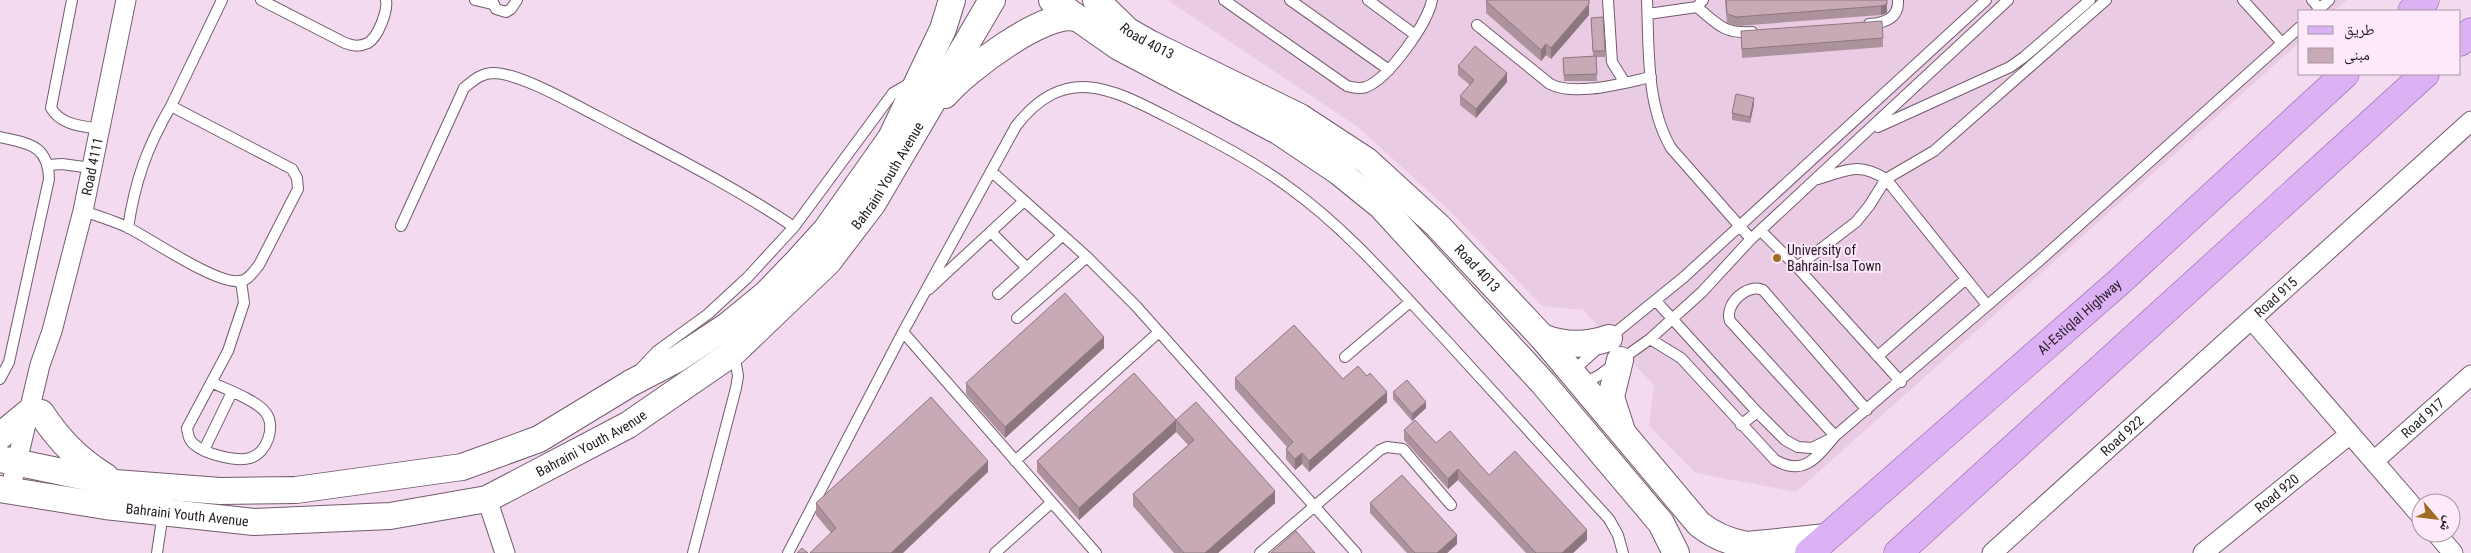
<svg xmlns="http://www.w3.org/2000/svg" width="2471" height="553" font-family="'Roboto Condensed','Noto Naskh Arabic',sans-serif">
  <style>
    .built { fill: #eacbe4 }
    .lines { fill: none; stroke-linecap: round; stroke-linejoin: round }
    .lane-casing { stroke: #725c6e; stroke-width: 12 }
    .street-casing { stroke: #725c6e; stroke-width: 21 }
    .secondary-casing { stroke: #725c6e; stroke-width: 28 }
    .primary-casing { stroke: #8d5ca6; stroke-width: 29 }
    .lane { stroke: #fff; stroke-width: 10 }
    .street { stroke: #fff; stroke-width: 19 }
    .secondary { stroke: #fff; stroke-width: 26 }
    .primary { stroke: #dcb2f4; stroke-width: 28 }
    .wall { fill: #ac929d }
    .shaded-wall { fill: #8c777f }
    .building { fill: #c8aab6; stroke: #8c777f }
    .poi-dot { fill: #9f6c22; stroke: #fde9f9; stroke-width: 2 }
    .labels { text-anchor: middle; stroke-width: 4; stroke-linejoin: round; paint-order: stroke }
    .street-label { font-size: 14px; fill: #251c23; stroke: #fde9f9 }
    .poi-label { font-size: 14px; fill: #251c23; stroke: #fde9f9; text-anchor: start }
  </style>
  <rect width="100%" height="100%" fill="#f3daee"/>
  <path class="built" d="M1167 0H2347L2334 11H2300V42L1796 492 1696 473 1649 426 1654 385 1583 310 1542 306 1449 210 1358 127Z"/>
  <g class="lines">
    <defs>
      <path id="lane" d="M72 0 51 108C61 125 81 126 100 129
        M261 0 345 43C353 46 359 47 368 43 378 37 388 11 386 0
        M475 0 492 4
        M492 0 496 9 506 12 511 9 517 0
        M1224 0 1347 86C1354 88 1360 89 1366 87 1389 78 1428 23 1432 0
        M1290 0 1389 70
        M1368 0 1414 34
        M1608 0 1612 62 1625 83
        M1647 0C1649 49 1646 105 1671 148L1751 239
        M1703 0 1697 7C1717 24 1724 34 1752 32
        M2243 0 2282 43
        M2312 0 2320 9
        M2317 11 2329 0
        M1648 14 1697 7
        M1869 24C1885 23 1899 18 1898 0
        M1477 25 1550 84C1575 97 1623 83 1651 77
        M171 106 222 0
        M1878 127 2010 67 2024 57 2090 0
        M0 137C28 144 48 144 49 179L9 362 0 379
        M49 165 62 164 91 168
        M991 171 1087 257 1136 306 1356 553
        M1818 179C1848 170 1858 162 1886 179L1987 305
        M83 211C98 216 115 221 129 228 152 240 216 284 239 281 248 281 253 272 259 265L298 189 297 178 292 169 171 106C147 147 135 181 128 228
        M401 226 464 88C474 80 481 73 494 73 522 74 573 104 599 117 665 152 732 185 794 227
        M1761 231 1797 267 1901 382
        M991 232 1027 268
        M1797 267 1856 222 1869 206 1886 179 1934 151 2106 0
        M929 289 1024 201
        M998 294 1063 235
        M1656 301 1757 412 1785 440 1798 447 1812 448 1830 439
        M1017 318 1087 257
        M903 332 1096 553
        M1609 338 1684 277 1986 0
        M1650 339 1681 358 1775 460C1804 477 1817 457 1835 436L2038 262 2300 27
        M1878 356 1966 279
        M1345 357 1410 302
        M641 368 657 351 708 314 747 278 794 227 893 93 912 82
        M1572 372 1598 348
        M213 383C226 389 258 401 266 413 276 427 267 453 250 458 237 462 205 454 195 445 189 441 188 435 187 428L228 351 244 303 241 281
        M1583 383 1598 376 1650 339 1702 292 1751 239 2008 0
        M1741 425 1757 412
        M1835 436 1730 321C1724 304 1747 283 1763 290L1867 410
        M204 450 232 392
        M1015 461 1159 332
        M157 553 163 513
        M693 553 736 388 738 376 734 353
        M788 553 903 332 1016 126C1067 60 1116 91 1177 122 1216 142 1255 162 1291 189 1349 231 1395 286 1444 338 1499 398 1554 458 1609 519L1618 535 1623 553
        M995 553 1051 503
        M1260 553 1380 450 1387 447 1403 449 1451 505"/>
      <g id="street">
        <path d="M2252 320 2421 516"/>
        <path id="s1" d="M2374 461 2471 375"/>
        <path id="s2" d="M10 491 40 365 52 331 83 211 126 0"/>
        <path d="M487 499 505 553"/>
        <path d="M2436 533 2453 553"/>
        <path id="s3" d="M1992 553 2471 121"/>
        <path id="s4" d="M2203 553 2350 434"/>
      </g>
      <g id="secondary">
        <path d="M1052 0 1119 47 1278 131 1339 172 1381 206 1543 383 1661 523 1676 553"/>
        <path id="s5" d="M1096 0 1128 31 1151 44 1300 117 1367 161 1438 226 1542 337 1699 524C1714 536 1729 542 1747 545L1827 537"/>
        <path d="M945 95C965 71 1045 10 1076 18"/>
        <path d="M1542 337C1564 346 1586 346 1609 338"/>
        <path d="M1620 360 1611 397 1621 428"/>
        <path d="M41 413C59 440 78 460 106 477"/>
        <path d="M0 436 29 412"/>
        <path d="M0 459 115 483 220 491 296 490 462 467 539 439 631 383 677 359 727 326 766 294 798 261 826 230 891 138 943 29 952 0"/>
        <path id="s6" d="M0 489 105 506 254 522 390 516 487 499 628 425 734 352 828 262 873 203 992 0"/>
      </g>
      <g id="primary">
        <path d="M2412 11 2425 0"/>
        <path d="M2460 42 2471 32"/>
        <path id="s7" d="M1809 553 2119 282 2345 74"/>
        <path d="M1898 553 2425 74"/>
      </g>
    </defs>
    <use href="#lane" class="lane-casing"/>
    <use href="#street" class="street-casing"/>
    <use href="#secondary" class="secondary-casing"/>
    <use href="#primary" class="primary-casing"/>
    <use href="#lane" class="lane"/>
    <use href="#street" class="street"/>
    <use href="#secondary" class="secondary"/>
    <use href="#primary" class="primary"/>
  </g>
  <path class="wall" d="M1725 0H1887V13L1881 15 1737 26 1727 23Z
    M1486 1 1589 15 1551 59 1546 55 1541 61 1486 13Z
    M1591 18 1605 51V57H1596L1597 81H1564L1563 58 1593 56Z
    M1741 31 1883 38V47L1742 58Z
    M1458 66 1507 82 1476 118 1460 105V96L1470 85 1458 75Z
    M1754 104 1750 123 1732 120V113Z
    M1104 348 1005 438 966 394V383Z
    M1235 378 1343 379 1387 402 1309 472 1302 464 1295 470 1286 459V449L1287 447 1235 389Z
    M1393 392 1426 408 1412 421 1393 399Z
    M1176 420 1275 503 1218 553H1174L1133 506V494L1188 445 1176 432 1079 520 1037 472V461Z
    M1404 430 1436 443 1489 475 1587 540 1573 553H1526L1458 480 1448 489 1404 440Z
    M988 472 831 533 816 515V503Z
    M1370 503 1457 544 1447 553H1407L1370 513Z"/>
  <path class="shaded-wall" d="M1589 4V15L1551 59V48Z
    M1887 4V13L1881 15V6Z
    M1546 44V55L1541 61V50Z
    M1507 73V82L1476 118V109Z
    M1754 98V104L1750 123V117Z
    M1104 337V348L1005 438V427Z
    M1387 392V402L1309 472V461Z
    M1426 402V408L1412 421V414Z
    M1176 420V432L1079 520V508Z
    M1302 453V464L1295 470V459Z
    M988 461V472L903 553H891Z
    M1458 469V480L1448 489V479Z
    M1275 491V503L1218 553H1205Z
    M1587 530V540L1573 553H1562Z
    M1457 535V544L1447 553H1437Z"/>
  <path class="building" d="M1487 0H1589V4L1551 48 1546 44 1541 50 1486 1Z
    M1726 0H1887V4L1881 6 1737 17 1727 14Z
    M1603 17 1605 51H1593L1591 18Z
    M1882 21 1883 38 1742 49 1741 31Z
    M1475 46 1507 73 1476 109 1460 96 1474 80 1458 66Z
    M1596 56 1597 74 1564 75 1563 58Z
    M1736 94 1754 98 1750 117 1732 113Z
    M1065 293 1104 337 1005 427 966 383Z
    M1294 325 1343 379 1358 366 1367 376 1370 373 1387 392 1309 461 1302 453 1295 459 1286 449 1293 442 1235 378Z
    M1134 373 1176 420 1079 508 1037 461Z
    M1407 380 1426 402 1412 414 1393 392Z
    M931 397 988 461 891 553H810L836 528 816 503Z
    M1196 402 1275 491 1205 553H1184L1133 494 1194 440 1176 420Z
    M1415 420 1436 443 1450 431 1489 475 1515 451 1587 530 1562 553H1536L1458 469 1448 479 1404 430Z
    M1402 475 1457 535 1437 553H1415L1370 503Z
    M1296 531 1315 553H1271Z
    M802 548 808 553H797Z"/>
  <circle class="poi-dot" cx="1777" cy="258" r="5"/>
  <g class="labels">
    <g class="street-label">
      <text dy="5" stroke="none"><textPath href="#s5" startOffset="66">Road 4013</textPath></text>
      <text dy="5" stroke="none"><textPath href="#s2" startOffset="335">Road 4111</textPath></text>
      <text dy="5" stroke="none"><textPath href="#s6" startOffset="1014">Bahraini Youth Avenue</textPath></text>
      <text dy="5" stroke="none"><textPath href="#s5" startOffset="471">Road 4013</textPath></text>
      <text dy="5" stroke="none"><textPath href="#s3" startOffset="382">Road 915</textPath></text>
      <text dy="5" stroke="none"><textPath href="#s7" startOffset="359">Al-Estiqlal Highway</textPath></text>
      <text dy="5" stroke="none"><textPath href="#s1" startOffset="65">Road 917</textPath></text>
      <text dy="5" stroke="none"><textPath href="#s3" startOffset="175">Road 922</textPath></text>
      <text dy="5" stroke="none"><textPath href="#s6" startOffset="609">Bahraini Youth Avenue</textPath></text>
      <text dy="5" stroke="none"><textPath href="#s4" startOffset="95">Road 920</textPath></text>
      <text dy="5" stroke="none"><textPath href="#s6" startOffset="189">Bahraini Youth Avenue</textPath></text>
    </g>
    <g class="poi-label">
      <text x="1787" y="255">University of<tspan x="1787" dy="16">Bahrain-Isa Town</tspan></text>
    </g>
  </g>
  <rect x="2298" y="10" width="162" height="65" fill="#fde9f9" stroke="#a797a3"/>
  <rect x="2308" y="26" width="25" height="8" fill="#dcb2f4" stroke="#a797a3"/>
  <text x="2344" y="35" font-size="15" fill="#251c23">طريق</text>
  <rect x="2308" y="48" width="25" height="15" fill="#c8aab6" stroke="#a797a3"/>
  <text x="2344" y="60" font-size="15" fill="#251c23">مبنى</text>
  <g transform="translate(2436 518) rotate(118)"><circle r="24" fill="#fde9f9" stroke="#a797a3"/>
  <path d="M0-4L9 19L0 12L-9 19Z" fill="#9f6c22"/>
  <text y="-8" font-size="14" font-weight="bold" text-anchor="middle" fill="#251c23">ش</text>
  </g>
</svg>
